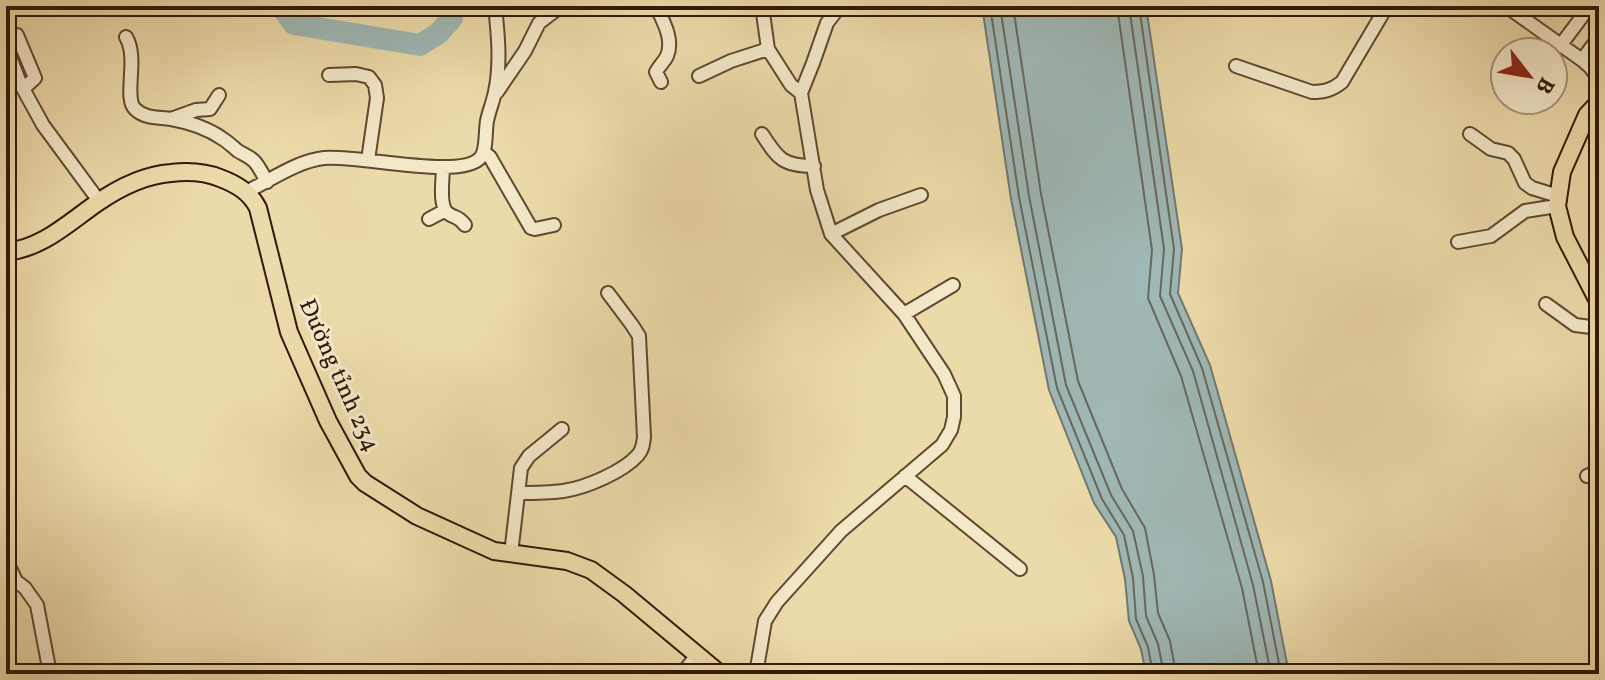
<svg xmlns="http://www.w3.org/2000/svg" width="1605" height="680" font-family="Vollkorn,serif">
  <style>
    .water { fill: #9fb8b5; stroke: #737870; stroke-width: 2 }
    .lines { fill: none; stroke-linecap: round; stroke-linejoin: round }
    .shore { stroke: #68685f; stroke-width: 2 }
    .river { stroke: #9fb8b5; stroke-width: 22 }
    .minor-casing { stroke: #604831; stroke-width: 16 }
    .major-casing { stroke: #311709; stroke-width: 20 }
    .minor { stroke: #f3e8c8; stroke-width: 12 }
    .major { stroke: #ecdbaa; stroke-width: 16 }
    .labels { text-anchor: middle; stroke-width: 6; stroke-linejoin: round; paint-order: stroke }
    .street-label { font-size: 24px; fill: #311709; stroke: #f3e8c8 }
  </style>
  <rect width="100%" height="100%" fill="#ecdbaa"/>
  <filter id="stains"><feTurbulence type="fractalNoise" baseFrequency=".0025" numOctaves="4"/><feColorMatrix values="0 0 0 0 .2 0 0 0 0 .09 0 0 0 0 .02 0 0 0 .5 -.17"/></filter>
  <radialGradient id="worn" r=".72"><stop offset=".6" stop-color="#630" stop-opacity="0"/><stop offset="1" stop-color="#630" stop-opacity=".3"/></radialGradient>
  <path class="water" d="M982 6H1146L1182 249 1178 293 1210 365 1271 581 1289 674H1146L1141 649 1129 621 1125 579 1116 537 1094 503 1049 390 1011 199Z"/>
  <g class="lines">
    <path class="shore" d="M990 6 1019 197 1057 388 1102 499 1124 535 1133 578 1136 619 1148 647 1153 674
      M1000 6 1029 196 1066 385 1111 495 1133 531 1143 576 1146 616 1158 644 1164 674
      M1013 6 1041 194 1078 381 1122 489 1145 528 1154 575 1158 613 1170 641 1176 674
      M1117 6 1152 250 1148 298 1181 376 1242 588 1259 674
      M1129 6 1164 249 1160 296 1193 371 1253 585 1271 674
      M1139 6 1174 249 1170 294 1202 368 1263 582 1281 674"/>
    <path class="river" d="M281 6 294 24 420 45 439 33 452 18 451 6"/>
    <defs>
      <path id="minor" d="M656 6C663 21 674 39 667 56 664 62 659 66 656 72L661 82
        M762 6 768 49
        M1506 6 1582 60 1590 67 1599 79
        M17 35 35 78 23 89
        M126 37C139 58 123 98 135 109 145 119 159 117 171 119 188 122 209 129 223 139 228 142 233 147 238 151 243 154 249 156 254 161 259 166 263 175 267 182
        M1560 46 1590 6
        M6 47 20 83 43 125 99 201
        M1582 60 1599 37
        M1236 66 1312 92C1324 92 1332 90 1342 82L1387 6
        M329 75 356 74 369 77 375 85 377 98 368 160
        M699 76 731 61 768 49 791 85 801 93
        M497 92 525 51 539 23 561 6
        M171 119 196 110 210 109 219 95
        M762 134C778 159 783 166 814 166
        M1470 134 1491 149 1508 153 1514 159 1525 183 1532 188 1558 196
        M484 152 490 157 531 228 535 229 554 225
        M443 167C443 178 438 208 449 214 457 219 458 216 465 225
        M246 192C271 180 297 161 324 158 356 154 463 181 481 157 487 149 485 132 487 121 489 111 493 102 495 92 501 64 498 34 495 6
        M429 219 444 211
        M831 234 879 210 921 195
        M1458 242 1491 236 1525 211 1557 206
        M1546 304 1575 325 1599 328
        M904 314 953 285
        M905 476 1020 569
        M1587 476 1599 471
        M518 493C533 493 548 493 563 491 585 488 623 472 638 455 643 449 643 444 644 437L639 336 632 325 608 293
        M511 554 521 468 529 456 562 429
        M6 560 16 581 25 588 37 605 48 663 46 674
        M682 674 697 655
        M756 674 765 621 777 602 841 531 942 445 951 430 954 417V396L944 374 904 314 831 234 817 190 801 93 813 63 827 23 840 6"/>
      <path id="major" d="M1599 102 1587 115 1562 172 1557 206 1565 237 1599 303
        M6 252C43 248 68 223 97 203 120 187 144 175 171 173 188 171 205 172 220 178 236 184 250 192 258 208L289 332 328 421 358 476 365 483 417 516 494 551 567 561 591 570 624 594 720 674"/>
    </defs>
    <use href="#minor" class="minor-casing"/>
    <use href="#major" class="major-casing"/>
    <use href="#minor" class="minor"/>
    <use href="#major" class="major"/>
  </g>
  <g class="labels">
    <g class="street-label">
      <text transform="translate(340 375) rotate(66)" y="8">Đường tỉnh 234</text>
    </g>
  </g>
  <rect width="1605" height="680" fill="none" stroke="#ecdbaa" stroke-width="32"/>
  <rect x="8" y="8" width="1589" height="664" fill="none" stroke="#311709" stroke-width="4"/>
  <rect x="16" y="16" width="1573" height="648" fill="none" stroke="#311709" stroke-width="2"/>
  <g transform="translate(1529 76) rotate(121)"><circle r="38" fill="#f3e8c8" stroke="#a5947c" stroke-width="2"/>
  <path d="M0-6L14 30L0 20L-14 30Z" fill="#8f2418"/>
  <text y="-12" font-size="22" font-weight="bold" text-anchor="middle" fill="#311709">B</text>
  </g>
  <rect width="100%" height="100%" filter="url(#stains)"/>
  <rect width="100%" height="100%" fill="url(#worn)"/>
</svg>
